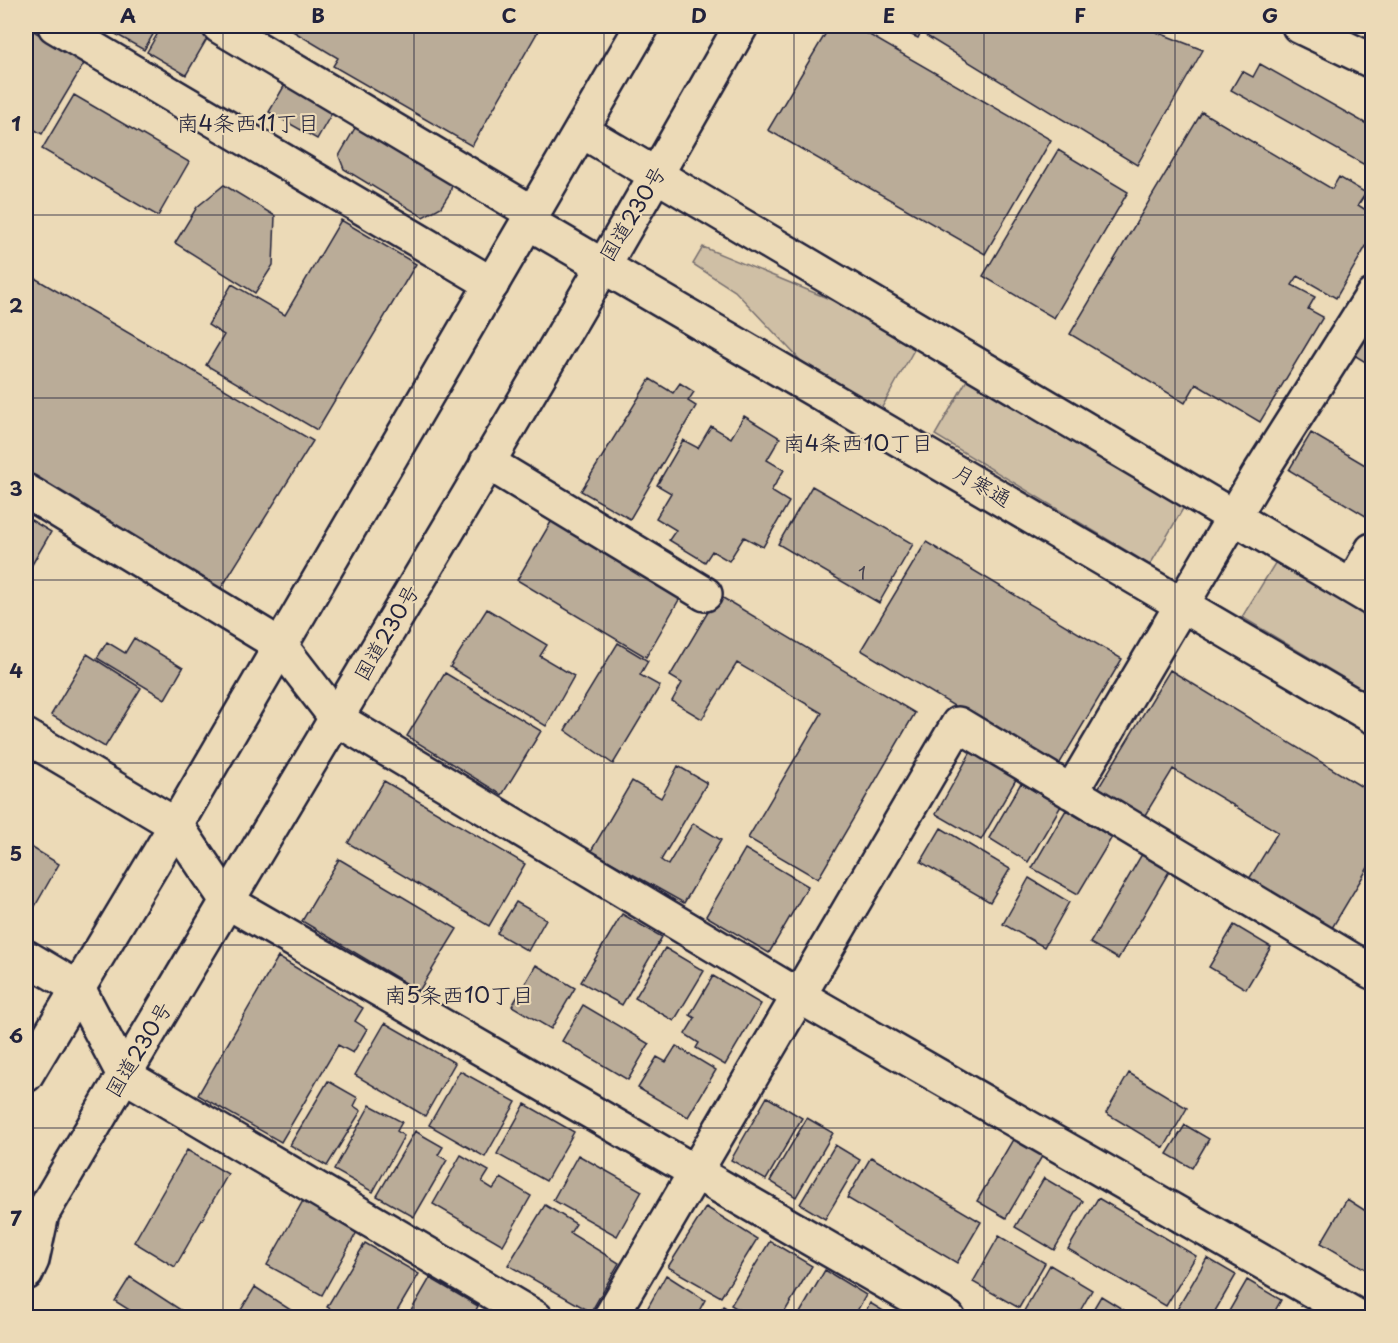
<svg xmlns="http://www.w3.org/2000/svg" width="1398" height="1343" font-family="'Playpen Sans','Klee One',sans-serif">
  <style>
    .green { fill: #cfbfa5; stroke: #787070; stroke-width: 1.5 }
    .building { fill: #baac98; stroke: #22223b; stroke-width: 1.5 }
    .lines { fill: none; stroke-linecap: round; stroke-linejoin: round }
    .minor-casing { stroke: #22223b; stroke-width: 38 }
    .highway-casing { stroke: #22223b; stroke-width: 38 }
    .minor { stroke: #ecdab7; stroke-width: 33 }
    .highway { stroke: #ecdab7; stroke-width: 33 }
    .grid { fill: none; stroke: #22223b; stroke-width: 1.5; stroke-opacity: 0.55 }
    .labels { text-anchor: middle; stroke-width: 4.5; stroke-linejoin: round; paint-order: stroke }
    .number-label { font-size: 18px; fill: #484452 }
    .street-label { font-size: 21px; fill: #22223b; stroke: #ecdab7 }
    .neighbourhood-label { font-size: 22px; fill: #22223b; stroke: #ecdab7 }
    .neatline { fill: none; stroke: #22223b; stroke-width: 2 }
    .grid-label { font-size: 20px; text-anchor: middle; font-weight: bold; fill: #22223b }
  </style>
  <rect width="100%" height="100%" fill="#ecdab7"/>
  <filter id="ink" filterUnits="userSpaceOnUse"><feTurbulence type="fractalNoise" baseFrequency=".0167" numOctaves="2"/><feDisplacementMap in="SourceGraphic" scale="12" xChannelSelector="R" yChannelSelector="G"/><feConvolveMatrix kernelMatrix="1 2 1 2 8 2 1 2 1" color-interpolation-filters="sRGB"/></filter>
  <g filter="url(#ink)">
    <path class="green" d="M703 247 844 305 915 348 881 409 801 361 735 291 693 264Z
      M968 378 1184 507 1150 565 935 435Z
      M1277 560 1372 618V695L1242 617Z"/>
    <path class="building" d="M107 26H158L144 50 105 28Z
      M162 26H205L212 30 186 75 147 52Z
      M294 26H541L472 146 333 66 338 58 291 30Z
      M830 26H854L1051 140 985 254 768 130Z
      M892 26H924L918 38Z
      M930 26H1141L1203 50 1137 165 925 35Z
      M27 27 85 62 42 134 26 125Z
      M1260 64 1372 127V169L1231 90 1242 71 1253 77Z
      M290 76 337 104 317 139 269 112Z
      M74 95 189 162 158 216 42 149Z
      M1202 112 1332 189 1339 177 1366 193 1358 205 1372 214V236L1336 298 1298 276 1292 285 1315 297 1308 309 1323 317 1260 422 1196 384 1185 403 1070 334Z
      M359 121 454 176 450 193 441 207 423 217 344 169 339 156Z
      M1058 150 1128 192 1054 318 983 276Z
      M224 185 275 216 273 265 255 293 175 243 197 207Z
      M341 220 416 264 317 430 206 365 224 335 208 325 232 284 285 315Z
      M26 273 313 441 220 590 26 472Z
      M1372 324V366L1354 355Z
      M650 379 673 393 680 383 694 392 688 401 696 406 630 519 581 491Z
      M744 416 780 438 767 460 784 470 771 491 789 502 763 547 744 537 729 561 712 551 705 562 669 540 676 530 656 518 671 493 657 485 683 440 698 448 711 426 731 438Z
      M1311 433 1372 469V512L1369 518 1289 470Z
      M812 486 913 544 879 603 778 544Z
      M555 515 684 591 646 657 517 580Z
      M26 517 51 532 26 575Z
      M926 542 1122 659 1057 768 861 650Z
      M718 595 915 713 818 879 748 838 822 713 737 663 702 719 672 701 682 683 670 676Z
      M487 609 547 645 540 656 574 676 546 726 450 667Z
      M134 638 183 668 165 699 97 658 107 642 125 653Z
      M618 643 648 661 640 675 660 686 613 764 565 730Z
      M87 654 141 688 105 747 51 715Z
      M1170 670 1372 793V861L1332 928 1249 879 1278 832 1173 769 1142 820 1096 792Z
      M445 673 541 731 502 795 407 736Z
      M972 750 1018 776 981 840 936 814Z
      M678 766 707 783 661 860 668 865 693 823 721 840 684 903 591 851 632 781 661 798Z
      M384 781 525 864 489 926 348 843Z
      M1021 783 1061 806 1028 862 989 838Z
      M1066 810 1112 837 1078 894 1032 868Z
      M941 828 1010 869 990 902 921 862Z
      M26 844 59 864 26 922Z
      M745 849 808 886 769 953 706 916Z
      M1142 854 1170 870 1118 959 1090 943Z
      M339 859 457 929 419 991 302 921Z
      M1029 878 1069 902 1044 947 1003 924Z
      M516 902 546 919 528 951 497 933Z
      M622 914 662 937 622 1005 581 982Z
      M1234 925 1271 947 1246 989 1209 967Z
      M665 948 704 971 674 1021 635 998Z
      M278 957 363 1008 355 1021 367 1029 353 1053 338 1045 281 1142 198 1095Z
      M536 965 575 988 551 1029 512 1006Z
      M713 976 761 1004 725 1065 696 1048 699 1043 685 1034 695 1018 690 1015Z
      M583 1005 649 1044 628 1080 562 1041Z
      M385 1023 455 1063 425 1116 355 1075Z
      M676 1046 716 1070 688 1117 638 1088 657 1057 666 1062Z
      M460 1071 516 1102 485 1157 429 1125Z
      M1129 1073 1187 1108 1164 1148 1106 1113Z
      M328 1081 358 1098 354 1106 361 1111 327 1166 290 1145Z
      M767 1097 802 1118 766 1180 731 1160Z
      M525 1104 574 1132 546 1181 497 1154Z
      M370 1105 402 1122 397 1131 404 1136 373 1192 334 1170Z
      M807 1118 833 1133 796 1197 770 1181Z
      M1185 1125 1209 1139 1192 1168 1167 1154Z
      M415 1131 443 1147 438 1155 447 1160 414 1217 377 1196Z
      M1015 1136 1044 1153 1006 1218 977 1201Z
      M835 1145 860 1160 825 1219 800 1204Z
      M187 1150 228 1174 175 1267 134 1242Z
      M461 1155 489 1171 482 1182 493 1189 501 1178 531 1196 503 1245 433 1204Z
      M578 1155 642 1191 617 1236 553 1200Z
      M871 1157 981 1222 957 1263 847 1198Z
      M1044 1178 1083 1201 1054 1250 1015 1227Z
      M1098 1198 1196 1256 1166 1306 1068 1249Z
      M304 1199 358 1230 322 1295 267 1265Z
      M1347 1199 1372 1215V1273L1321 1243Z
      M545 1205 576 1224 570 1233 619 1263 591 1312 508 1265Z
      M706 1207 757 1239 721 1297 668 1267Z
      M999 1236 1045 1263 1019 1308 973 1282Z
      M770 1241 812 1266 781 1318H753L731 1305Z
      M365 1243 419 1274 393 1318H346L327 1307Z
      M1207 1258 1236 1275 1211 1318H1172Z
      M1050 1265 1092 1290 1076 1318H1020Z
      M825 1270 866 1295 853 1318H797Z
      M666 1275 705 1300 695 1318H642Z
      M130 1277 193 1318H142L115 1301Z
      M430 1278 478 1306 472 1318 408 1316Z
      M1247 1280 1281 1300 1271 1318H1225Z
      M255 1287 303 1318H236Z
      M1101 1296 1137 1318H1088Z
      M870 1303 895 1318H862Z
      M723 1306 743 1318H716Z"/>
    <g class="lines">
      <defs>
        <path id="minor" d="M55 26 492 284
          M219 26 533 213
          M1299 26 1372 61
          M582 131 1372 599
          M528 222 1372 716
          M487 462 705 594
          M26 491 280 645 337 719 799 996 1360 1318
          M1352 586 1372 550
          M26 736 176 825 228 902 948 1318
          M1071 792 1258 476 1372 296
          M26 957 78 988 124 1075 536 1318
          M610 1318 958 724 1372 972"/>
        <path id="highway" d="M26 1075 176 825 642 26
          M26 1235 42 1214C274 818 515 426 741 26
          M26 1273 32 1260 42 1214"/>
      </defs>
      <use href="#minor" class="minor-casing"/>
      <use href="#highway" class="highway-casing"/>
      <use href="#minor" class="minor"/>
      <use href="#highway" class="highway"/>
    </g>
  </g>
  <path class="grid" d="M223 26V1318M414 26V1318M604 26V1318M794 26V1318M984 26V1318M1175 26V1318M26 215H1372M26 398H1372M26 580H1372M26 763H1372M26 945H1372M26 1128H1372"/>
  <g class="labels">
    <g class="number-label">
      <text x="862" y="580">1</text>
    </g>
    <g class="street-label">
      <text transform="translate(633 214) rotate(-59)" y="7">国道230号</text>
      <text transform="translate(982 486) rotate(30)" y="7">月寒通</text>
      <text transform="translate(387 633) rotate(-60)" y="7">国道230号</text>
      <text transform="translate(139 1050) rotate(-59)" y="7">国道230号</text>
    </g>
    <g class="neighbourhood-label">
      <text x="248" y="131">南4条西11丁目</text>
      <text x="858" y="451">南4条西10丁目</text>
      <text x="459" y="1003">南5条西10丁目</text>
    </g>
  </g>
  <rect width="1398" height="1343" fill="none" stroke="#ecdab7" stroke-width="66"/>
  <rect x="33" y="33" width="1332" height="1277" class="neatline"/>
  <g class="grid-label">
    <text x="128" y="23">A</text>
    <text x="318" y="23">B</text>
    <text x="509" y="23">C</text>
    <text x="699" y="23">D</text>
    <text x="889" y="23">E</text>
    <text x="1080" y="23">F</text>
    <text x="1270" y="23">G</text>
    <text x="16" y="131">1</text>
    <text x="16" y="313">2</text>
    <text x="16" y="496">3</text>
    <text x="16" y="678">4</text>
    <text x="16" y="861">5</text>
    <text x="16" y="1043">6</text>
    <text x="16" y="1226">7</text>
  </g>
</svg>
